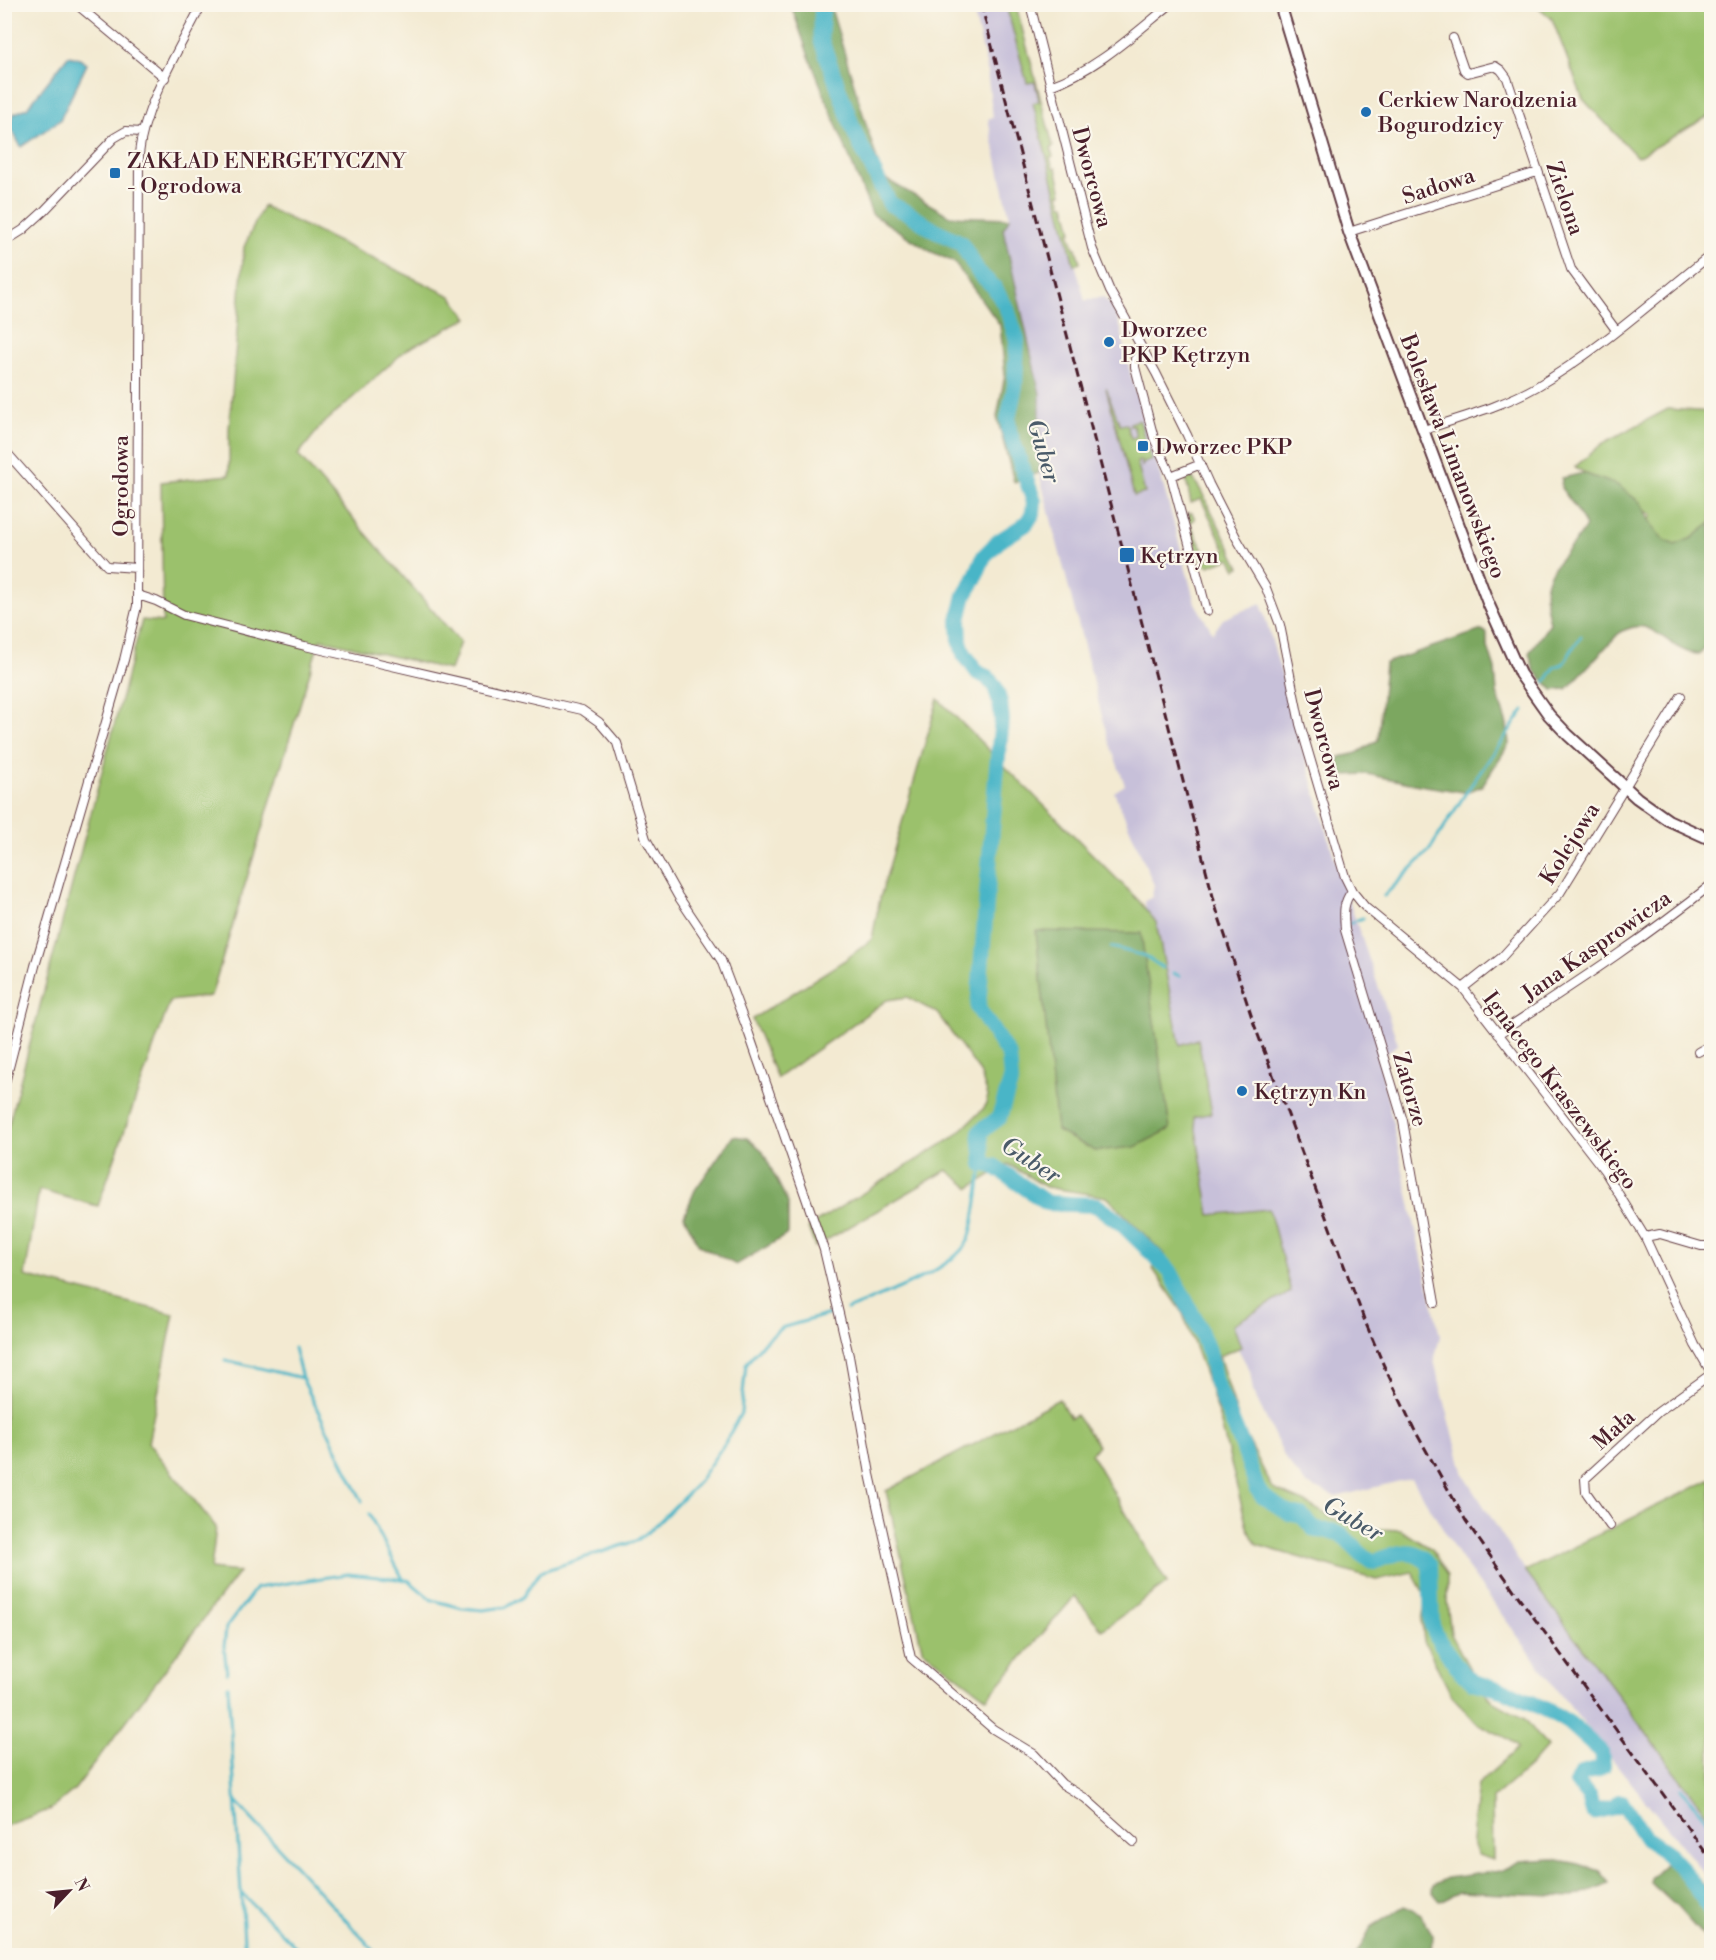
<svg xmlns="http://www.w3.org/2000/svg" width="1716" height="1960" font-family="'Libre Bodoni',serif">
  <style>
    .industrial { fill: #c7c0d9 }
    .green { fill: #9bc16c; stroke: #72704c; stroke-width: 1.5 }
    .forest { fill: #7ca760; stroke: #636346; stroke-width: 1.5 }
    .water { fill: #4ab5c7; stroke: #4a6a79; stroke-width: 1.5 }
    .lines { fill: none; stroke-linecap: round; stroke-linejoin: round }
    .stream { stroke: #4ab5c7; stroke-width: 3 }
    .river { stroke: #4ab5c7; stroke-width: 16 }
    .street-casing { stroke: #633d44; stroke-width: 10 }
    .secondary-casing { stroke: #633d44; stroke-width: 14 }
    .street { stroke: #fff; stroke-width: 8 }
    .secondary { stroke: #fff; stroke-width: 10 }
    .rail { stroke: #4a1f2b; stroke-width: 3; stroke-dasharray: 9 4.5; stroke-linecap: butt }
    .poi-dot { fill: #1f6fb2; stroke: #fbf7ec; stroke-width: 2 }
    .labels { text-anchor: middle; stroke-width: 4.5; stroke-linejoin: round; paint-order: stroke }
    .poi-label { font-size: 22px; fill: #4a1f2b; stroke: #fbf7ec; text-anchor: start }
    .street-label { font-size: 22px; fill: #4a1f2b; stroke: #fbf7ec }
    .water-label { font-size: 24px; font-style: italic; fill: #4a5b69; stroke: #fbf7ec }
  </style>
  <rect width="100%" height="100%" fill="#fbf7ec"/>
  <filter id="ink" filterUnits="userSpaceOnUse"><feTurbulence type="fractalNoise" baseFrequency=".0167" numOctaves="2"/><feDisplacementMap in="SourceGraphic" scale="12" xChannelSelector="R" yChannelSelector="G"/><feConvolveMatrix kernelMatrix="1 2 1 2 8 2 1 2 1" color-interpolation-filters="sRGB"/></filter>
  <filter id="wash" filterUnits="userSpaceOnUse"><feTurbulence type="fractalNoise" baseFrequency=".008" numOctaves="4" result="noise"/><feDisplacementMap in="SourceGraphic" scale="24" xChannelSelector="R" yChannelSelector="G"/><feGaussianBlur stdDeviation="1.35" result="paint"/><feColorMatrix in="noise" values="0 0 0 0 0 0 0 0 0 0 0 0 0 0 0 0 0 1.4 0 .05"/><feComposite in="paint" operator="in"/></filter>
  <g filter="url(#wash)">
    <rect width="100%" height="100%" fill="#f3ead2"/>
    <path class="industrial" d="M972 5H1006L1027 83 1035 82 1040 101 1033 104 1085 301 1103 297 1113 307 1121 329 1129 368 1170 509 1195 603 1213 633 1223 619 1261 603 1335 860 1398 1044 1379 1059 1420 1250 1440 1336 1434 1361 1464 1475 1525 1571 1711 1820V1882L1559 1693 1459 1556 1412 1478 1336 1497 1305 1483 1285 1458 1253 1391 1250 1371 1192 1264 1169 1104 1145 901 1152 897 1154 885 1114 792 1125 785 1108 739 1039 473 1040 394 1032 356 1007 251 1003 228 1010 218 988 119 993 117 986 64Z"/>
    <path class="green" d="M1006 5H1016L1053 146 1051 149 1053 157 1050 158 1053 168H1056L1062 193 1059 194 1062 204H1065L1072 231 1069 232 1074 248H1076L1080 263 1074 265 1033 103 1039 101 1035 82 1027 83Z
      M1536 5H1711V115L1637 157 1583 99 1552 19Z
      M263 206 451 296 468 318 406 350 321 426 298 455 460 642 450 670 320 639 211 996 170 1001 98 1206 39 1190 25 1276 174 1314 148 1443 216 1527 211 1569 239 1572 75 1789 51 1809 5 1826V1138L142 620 163 622 161 482 229 475V429L244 247Z
      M1106 388 1120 425 1127 424 1131 438 1136 437 1133 425 1130 426V423L1138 420 1140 421 1145 440 1140 443 1142 451 1148 450 1152 460 1144 463 1142 466 1141 461 1137 462 1145 493 1134 496Z
      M1668 409 1711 412V561L1615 566 1652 515 1575 467 1603 443Z
      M1192 477 1200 489 1240 567 1236 569 1230 558 1209 566 1204 564C1198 549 1184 529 1189 513H1192L1195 519 1190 523 1208 560 1226 551 1201 499 1191 503 1186 480Z
      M938 699 1139 901 1156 922 1180 1045 1198 1039 1212 1113 1194 1117 1210 1215 1269 1209 1291 1292 1233 1324 1241 1347 1219 1356 1240 1424 1273 1489 1306 1503 1334 1519 1378 1529 1401 1530 1432 1549 1447 1576V1602L1451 1634 1480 1688 1493 1701 1525 1719 1547 1747 1530 1766 1492 1799 1493 1860 1478 1855 1472 1841 1478 1784 1518 1748 1509 1739 1478 1724 1452 1696 1424 1641 1422 1621 1426 1597 1412 1572 1376 1580 1257 1545 1247 1527 1217 1408 1182 1311 1153 1269 1165 1255 1107 1197 1046 1187 1008 1164 970 1188 947 1170 815 1247 808 1227 954 1137 985 1107 988 1096 980 1072 937 1013 907 997 887 1000 777 1078 752 1019 845 960 872 939 880 898Z
      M1059 1399 1070 1418 1076 1415 1098 1445 1091 1454 1167 1583 1102 1630 1075 1596 987 1698 922 1649 886 1491Z
      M1711 1479V1820L1525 1571Z"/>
    <path class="forest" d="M791 5H830L882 177 950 216 1010 218 1003 229 1040 394 1039 473 1014 482 997 417 1005 375 1000 325 954 262 930 251 872 214 808 54Z
      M1583 473 1617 485 1641 503 1653 528 1664 540 1675 545 1692 538 1711 523V639L1700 654C1678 655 1662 631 1644 627 1636 625 1627 629 1620 632L1567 689 1553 690 1534 670 1529 653 1550 623C1548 612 1543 597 1546 585 1551 562 1575 547 1586 526L1575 507 1561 488 1562 478Z
      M1482 630 1487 633V644L1495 669 1497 693 1507 725 1509 744 1482 786 1472 790 1463 792 1419 785 1367 774 1343 775 1335 769 1340 757 1357 753 1378 740 1385 663Z
      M1036 931 1141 933 1170 1129 1135 1147 1095 1151 1057 1131Z
      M733 1136 747 1138 762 1150 788 1203V1234L736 1265 699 1245 684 1216 695 1190Z
      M1675 1854 1711 1893V1945L1678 1908 1651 1883V1877C1663 1871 1664 1860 1675 1854Z
      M1553 1859 1579 1864 1600 1871 1610 1883 1573 1897 1459 1892 1446 1899 1439 1900 1432 1891 1433 1885 1447 1878 1500 1871 1520 1861Z
      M1405 1906 1421 1915 1433 1935 1432 1955H1356L1371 1927Z"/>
    <path class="water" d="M68 56 78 58 87 64 60 120 21 147 10 126 13 114 27 108Z"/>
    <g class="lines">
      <path class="stream" d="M1545 682 1555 667 1563 664 1581 636
        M1384 896 1429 851 1467 791 1524 710
        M1357 920 1363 918
        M1350 923 1353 922
        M1111 947 1145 956 1163 968
        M1173 973 1180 976
        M847 1310C877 1297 960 1269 970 1236 977 1213 978 1187 983 1164
        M294 1348 302 1378 362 1501
        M225 1360 302 1378
        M369 1514 403 1579
        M227 1673 224 1647 226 1628 256 1588 348 1574 408 1580 432 1600 462 1608 483 1610 506 1607 523 1597 540 1572 636 1541 652 1529 696 1485 725 1443 741 1413 746 1364 765 1341 781 1328 830 1314
        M228 1686 245 1956
        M1681 1789 1712 1826
        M235 1801 379 1956
        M242 1894 305 1956"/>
      <path class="river" d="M822 4C823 17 819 29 821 40L856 136 890 204 910 214 929 227 961 243 979 273 994 287 1007 309 1017 340 1015 386 1008 419 1009 431 1034 501 1033 513 1026 524 999 541 984 556 974 580 965 595 959 620 960 641 964 654 978 673 987 677 995 687 1000 702 1002 720 997 766 978 1008 1009 1056 1011 1080 999 1118 980 1132 983 1164 994 1166 1047 1203 1096 1205 1122 1224 1170 1271 1198 1325 1210 1356 1215 1381 1243 1447 1257 1488 1262 1496 1291 1514 1302 1516 1315 1530 1332 1531 1341 1534 1362 1555 1374 1562C1394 1553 1416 1544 1430 1566L1432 1626 1439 1641 1462 1673 1473 1682 1506 1691 1551 1712 1569 1723 1601 1752 1603 1765 1596 1770 1581 1774 1577 1782 1589 1797 1593 1812 1615 1807 1619 1802H1622L1645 1838 1666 1852 1684 1871 1712 1911"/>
    </g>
  </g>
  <g filter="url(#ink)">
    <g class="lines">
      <defs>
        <path id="street" d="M76 4 165 78
          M1030 4 1092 248 1110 291 1156 373 1187 435 1209 484 1237 539 1266 588 1280 625 1300 724 1345 877 1352 891 1365 907 1463 988 1604 1170 1645 1237 1695 1345 1712 1374
          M1453 38 1464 70 1468 73 1495 66 1501 70 1507 78 1571 269 1616 330
          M1050 86C1096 70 1134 34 1171 4
          M1349 232 1537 172
          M4 242 23 230 44 211 114 138 126 131 141 132
          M1144 350 1135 359V367L1154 438 1171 476 1207 611
          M1424 430C1461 417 1501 407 1536 387 1598 351 1655 299 1712 254
          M4 453 8 454 107 566 137 568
          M1171 476 1201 464
          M138 595 156 601 184 615 305 646 582 710 599 722 617 743 646 839 678 896 721 960 749 1034 824 1250 849 1356 870 1474 911 1658 993 1729 1034 1754 1062 1784 1085 1798 1134 1842
          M1352 891C1342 904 1344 914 1345 930L1403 1121 1435 1303
          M1463 988 1501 958 1560 893 1681 696
          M1498 1034C1571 986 1644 939 1712 884
          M1698 1052 1712 1044
          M4 1087 35 966 124 660 137 606 139 154C144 104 179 50 202 4
          M1645 1237 1660 1234 1701 1246H1712
          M1610 1526 1586 1492 1585 1479 1658 1412 1711 1374"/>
        <path id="secondary" d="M1280 4 1349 232 1488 603 1520 674 1549 715 1568 735 1637 798 1668 820 1712 840"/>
      </defs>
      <use href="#street" class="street-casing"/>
      <use href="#secondary" class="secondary-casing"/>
      <use href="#street" class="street"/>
      <use href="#secondary" class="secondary"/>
      <path class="rail" d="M981 4 1216 908 1254 1024 1364 1319 1384 1366 1414 1429 1466 1521 1518 1596 1712 1861"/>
    </g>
  </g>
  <g class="poi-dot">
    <circle cx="1366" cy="112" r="6"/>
    <rect x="109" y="167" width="12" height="12" rx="3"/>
    <circle cx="1109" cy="342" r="6"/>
    <rect x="1137" y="440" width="12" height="12" rx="3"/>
    <rect x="1119" y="547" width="16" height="16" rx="3"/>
    <circle cx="1242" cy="1091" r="6"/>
  </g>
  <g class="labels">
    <g class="poi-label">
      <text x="1378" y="107">Cerkiew Narodzenia<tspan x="1378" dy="25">Bogurodzicy</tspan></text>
      <text x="127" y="168">ZAKŁAD ENERGETYCZNY<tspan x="127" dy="25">- Ogrodowa</tspan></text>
      <text x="1121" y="337">Dworzec<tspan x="1121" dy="25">PKP Kętrzyn</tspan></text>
      <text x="1155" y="454">Dworzec PKP</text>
      <text x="1140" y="563">Kętrzyn</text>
      <text x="1254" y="1099">Kętrzyn Kn</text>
    </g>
    <g class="street-label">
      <text transform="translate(1093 177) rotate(75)" y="8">Dworcowa</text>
      <text transform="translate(1438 185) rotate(-18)" y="8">Sadowa</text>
      <text transform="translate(1566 198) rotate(71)" y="8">Zielona</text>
      <text transform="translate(1454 456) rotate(69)" y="8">Bolesława Limanowskiego</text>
      <text transform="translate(120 486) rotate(-90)" y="8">Ogrodowa</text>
      <text transform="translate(1325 739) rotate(75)" y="8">Dworcowa</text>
      <text transform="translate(1569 843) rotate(-58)" y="8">Kolejowa</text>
      <text transform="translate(1596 945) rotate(-35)" y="8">Jana Kasprowicza</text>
      <text transform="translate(1411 1089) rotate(74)" y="8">Zatorze</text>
      <text transform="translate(1561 1090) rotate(53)" y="8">Ignacego Kraszewskiego</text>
      <text transform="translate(1613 1429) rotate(-42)" y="8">Mała</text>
    </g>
    <g class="water-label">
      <text transform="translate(1044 451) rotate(74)" y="8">Guber</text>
      <text transform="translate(1031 1160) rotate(33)" y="8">Guber</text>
      <text transform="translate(1353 1519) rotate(30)" y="8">Guber</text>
    </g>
  </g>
  <rect width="1716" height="1960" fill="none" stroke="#fbf7ec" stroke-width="24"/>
  <g transform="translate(69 1891) rotate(64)" stroke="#fbf7ec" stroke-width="4.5" paint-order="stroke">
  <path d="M0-4.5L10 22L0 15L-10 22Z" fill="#4a1f2b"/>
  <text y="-9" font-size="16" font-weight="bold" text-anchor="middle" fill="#4a1f2b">N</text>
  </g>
</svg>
